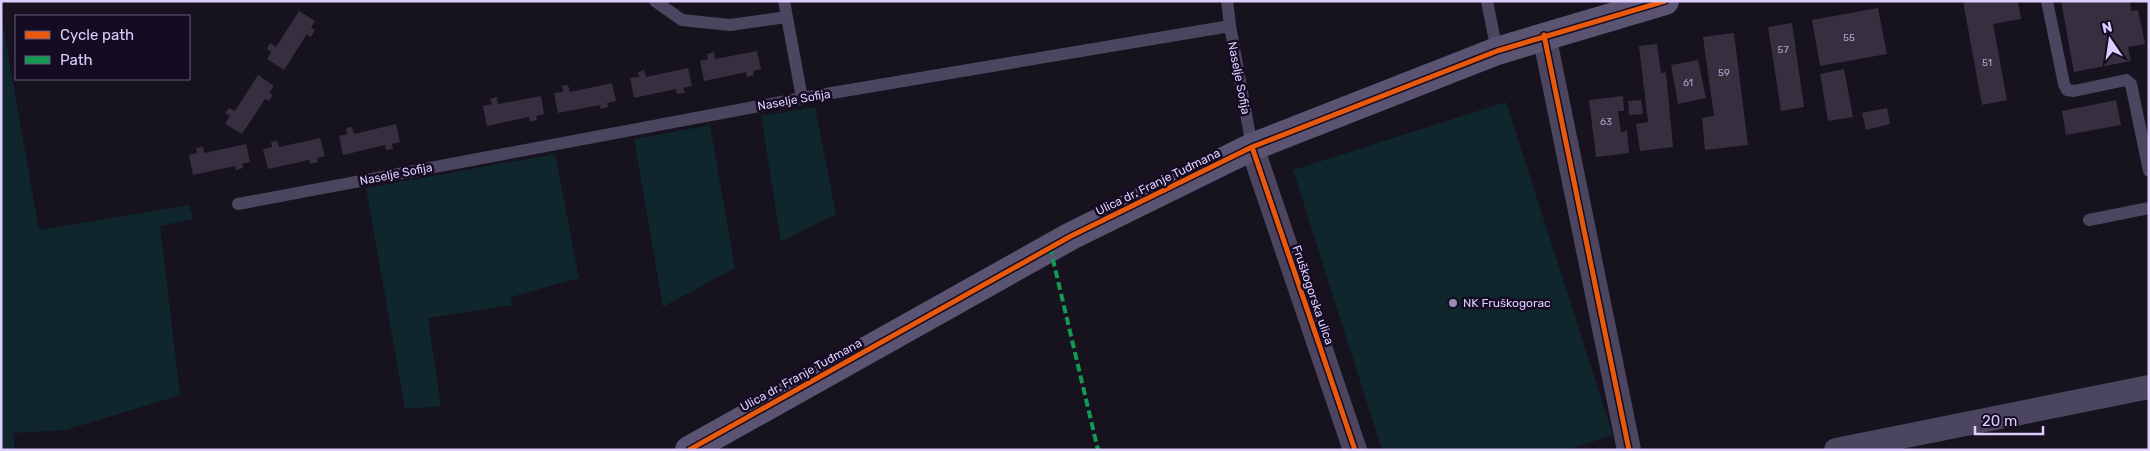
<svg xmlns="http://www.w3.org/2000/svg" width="2150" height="451" font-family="Rubik,sans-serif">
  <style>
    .green { fill: #0f262c }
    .building { fill: #362f40 }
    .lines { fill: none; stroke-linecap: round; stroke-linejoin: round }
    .lane { stroke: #4c455f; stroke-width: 12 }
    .street { stroke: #4c455f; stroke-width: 24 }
    .secondary { stroke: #5a5372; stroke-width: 28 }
    .quiet { stroke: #139951; stroke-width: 4; stroke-dasharray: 8 4; stroke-linecap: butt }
    .cycleway-casing { stroke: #150c24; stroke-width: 8 }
    .cycleway { stroke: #e8590c; stroke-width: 5 }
    .poi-dot { fill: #988cb0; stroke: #150c24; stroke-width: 2 }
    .labels { text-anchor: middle; stroke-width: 5; stroke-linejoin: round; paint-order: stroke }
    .number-label { font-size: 10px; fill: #b4a6cf }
    .street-label { font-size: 12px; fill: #deceff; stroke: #150c24 }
    .poi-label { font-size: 12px; fill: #deceff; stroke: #150c24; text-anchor: start }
  </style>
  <rect width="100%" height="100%" fill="#16121e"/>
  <path class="green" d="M1 15 39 230 189 205 193 219 160 226 180 395 66 430 13 433 15 450H1Z
    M1506 102 1613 435 1566 450H1382L1293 170Z
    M815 107 836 214 781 242 761 116Z
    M710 125 735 268 663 307 634 139Z
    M555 154 579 278 511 297 512 305 428 318 441 406 405 409 366 188Z"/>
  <path class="building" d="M1963 1H2018L2021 19 1993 24 2007 100 1982 105Z
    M2061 1H2130L2131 11 2138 10 2145 44 2128 47 2131 61 2074 72Z
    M1878 8 1887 54 1820 66 1812 20Z
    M299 11 315 21 311 28 315 30 311 37 307 34 284 70 267 59 271 52 267 49 270 43 276 47Z
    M1792 23 1804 107 1781 111 1768 27Z
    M1734 33 1748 145 1705 150 1702 118 1714 116 1703 37Z
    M1657 44 1661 73 1666 72 1673 147 1640 151 1636 124 1648 122 1639 46Z
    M757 51 761 69 753 71 754 75 747 77 746 72 704 81 700 61 708 59 707 54 714 52 715 59Z
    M1698 60 1706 98 1678 104 1671 65Z
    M688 68 692 86 683 88 685 93 677 94 676 89 634 98 630 78 639 77 638 72 644 70 646 77Z
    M1844 69 1853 117 1828 121 1820 74Z
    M258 75 274 86 269 93 273 95 269 101 265 99 242 134 225 124 230 116 225 113 229 108 235 111Z
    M612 83 616 101 607 103 608 107 601 109 600 105 558 113 554 93 563 92 562 86 568 85 570 92Z
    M541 96 544 114 536 116 537 120 530 122 529 117 487 126 483 106 492 104 490 99 497 97 498 104Z
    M1623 96 1624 111H1618L1621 132 1627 131 1629 153 1596 157 1589 100Z
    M1641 100 1643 114 1629 115 1628 101Z
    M2116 100 2121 125 2066 135 2062 111Z
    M1887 108 1890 124 1866 130 1862 113Z
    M396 124 400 142 392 144 393 149 386 150 385 145 343 155 339 136 347 134 346 128 352 127 354 134Z
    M320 138 325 156 317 158 318 162 310 164 309 160 268 169 263 149 272 147 271 142 277 141 279 147Z
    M246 144 250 162 242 164 243 168 236 170 235 166 193 175 189 155 197 153 196 148 203 147 204 153Z"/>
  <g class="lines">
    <path class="lane" d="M655 1 682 20 730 25 787 17 784 1
      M1227 1 1231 33
      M1487 1 1497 51
      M2047 1 2064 84 2067 90 2074 91 2126 80 2131 84 2149 171
      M787 17 802 98
      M238 204 802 98 1230 26 1252 147
      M2089 220 2149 208"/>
    <path class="street" d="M1544 35 1629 450
      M1252 147 1355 450
      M1836 450 2149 387"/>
    <path class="secondary" d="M689 450 1071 236 1252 147 1497 51 1665 1"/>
    <path class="quiet" d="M1050 247 1098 450"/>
    <defs>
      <path id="cycleway" d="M1544 35 1629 450
        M1252 147 1355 450
        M689 450 1071 236 1252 147 1497 51 1665 1"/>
    </defs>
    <use href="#cycleway" class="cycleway-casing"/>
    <use href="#cycleway" class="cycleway"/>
  </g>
  <circle class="poi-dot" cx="1453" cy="303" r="5"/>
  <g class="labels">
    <g class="number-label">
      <text x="1849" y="41">55</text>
      <text x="1783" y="53">57</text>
      <text x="1987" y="66">51</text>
      <text x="1724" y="76">59</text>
      <text x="1688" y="86">61</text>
      <text x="1606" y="125">63</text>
    </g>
    <g class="street-label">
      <text transform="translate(1239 78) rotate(79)" y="4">Naselje Sofija</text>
      <text transform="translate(794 100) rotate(-10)" y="4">Naselje Sofija</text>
      <text transform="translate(396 174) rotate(-11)" y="4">Naselje Sofija</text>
      <text transform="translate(1158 182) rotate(-26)" y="4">Ulica dr. Franje Tuđmana</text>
      <text transform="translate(1313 295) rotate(71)" y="4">Fruškogorska ulica</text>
      <text transform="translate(801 375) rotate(-29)" y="4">Ulica dr. Franje Tuđmana</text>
    </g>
    <g class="poi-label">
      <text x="1463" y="307">NK Fruškogorac</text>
    </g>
  </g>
  <rect width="2150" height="451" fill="none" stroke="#deceff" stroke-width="5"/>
  <rect x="15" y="15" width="175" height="65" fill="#150c24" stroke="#655a7c"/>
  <rect x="25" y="31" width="25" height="8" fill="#e8590c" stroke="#655a7c"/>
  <text x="60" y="40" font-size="15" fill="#deceff">Cycle path</text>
  <rect x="25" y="56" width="25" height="8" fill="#139951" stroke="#655a7c"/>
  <text x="60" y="65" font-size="15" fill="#deceff">Path</text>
  <g transform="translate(2110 40) rotate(347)" stroke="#150c24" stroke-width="4" paint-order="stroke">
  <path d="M0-4L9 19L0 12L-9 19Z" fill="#deceff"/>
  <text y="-8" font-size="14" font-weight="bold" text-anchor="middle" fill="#deceff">N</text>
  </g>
  <path d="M1975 426v8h68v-8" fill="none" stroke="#deceff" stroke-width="2.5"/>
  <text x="1982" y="426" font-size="15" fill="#deceff" stroke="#150c24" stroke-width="4" paint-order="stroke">20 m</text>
</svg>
